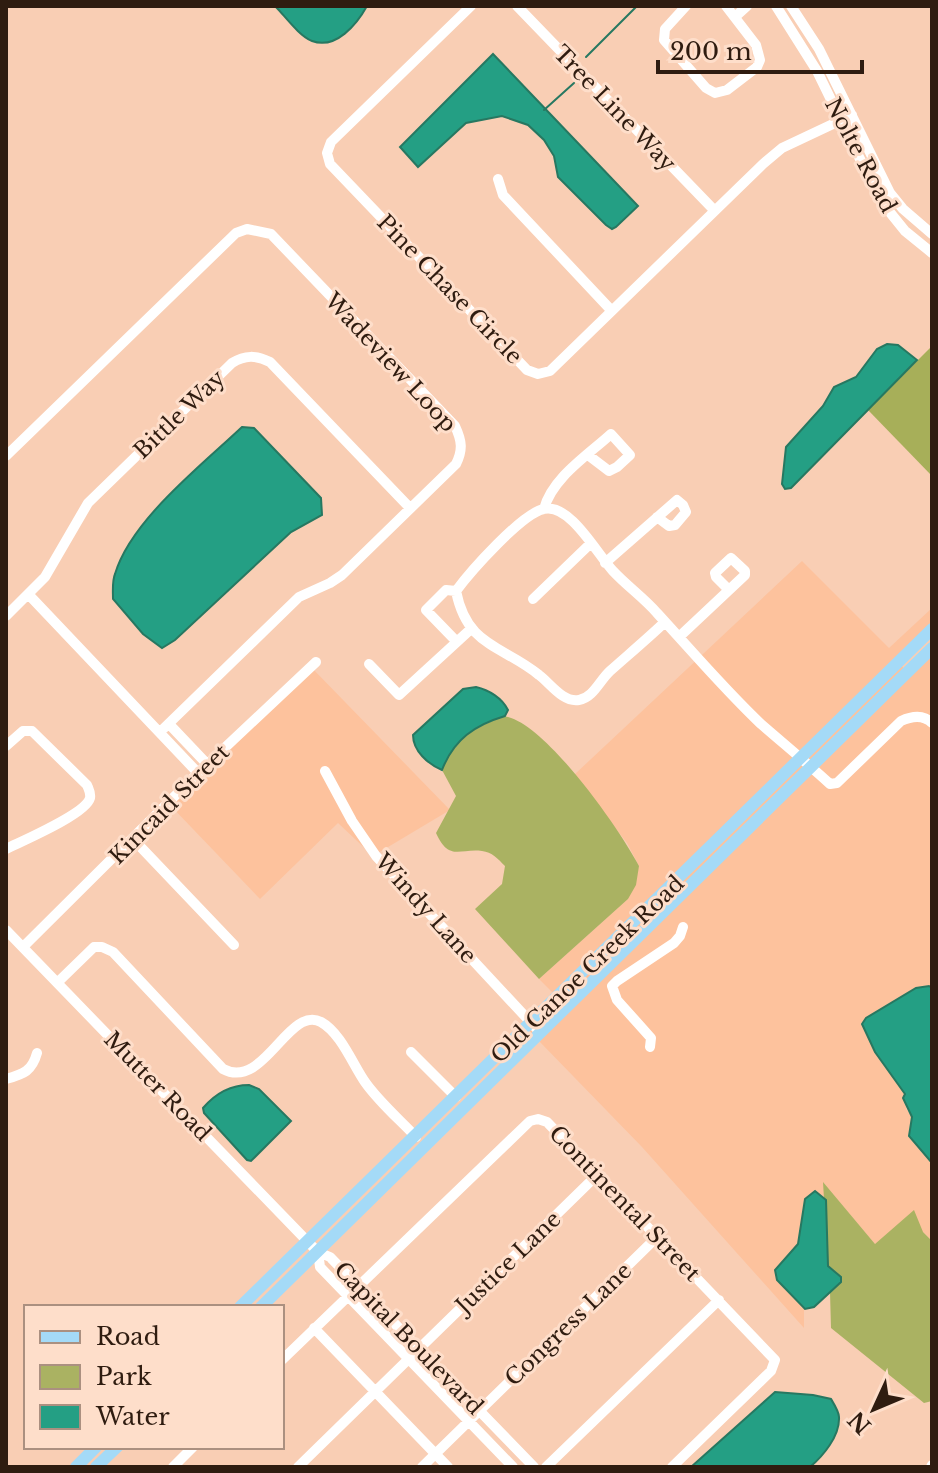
<svg xmlns="http://www.w3.org/2000/svg" width="938" height="1473" font-family="'Libre Baskerville',serif">
  <style>
    .built { fill: #fdc29d }
    .green { fill: #aab262 }
    .forest { fill: #a7af59 }
    .water { fill: #249f84; stroke: #277861; stroke-width: 2 }
    .lines { fill: none; stroke-linecap: round; stroke-linejoin: round }
    .stream { stroke: #277861; stroke-width: 2 }
    .minor { stroke: #fff; stroke-width: 10 }
    .major { stroke: #a4daf7; stroke-width: 12 }
    .labels { text-anchor: middle; stroke-width: 6; stroke-linejoin: round; paint-order: stroke }
    .street-label { font-size: 22px; fill: #2f1c10; stroke: #fedeca }
  </style>
  <rect width="100%" height="100%" fill="#f9ceb4"/>
  <path class="built" d="M802 561 889 648 932 608V624L555 995 539 979 628 899 639 866 627 843 574 775Z
    M932 653V988L929 986 916 988 866 1018 891 1075 906 1094V1109L912 1117 909 1136 932 1163V1241L923 1232 875 1244 824 1184 826 1200 815 1191 805 1199 798 1244 788 1254 777 1280 804 1309V1328L642 1147 539 1041Z
    M901 665 905 670 534 1036 529 1031Z
    M311 667 450 810 373 856 338 823 260 899 169 804Z"/>
  <path class="green" d="M502 716C542 717 621 831 639 866L636 885 628 899 539 979 475 909 502 884 505 866C498 859 492 852 482 851 460 848 449 862 436 833L456 796 442 770C455 735 472 731 502 716Z
    M823 1182 875 1244 914 1210 923 1232 932 1241V1401L924 1403 831 1328 830 1292 841 1282 836 1272 828 1267Z"/>
  <path class="forest" d="M932 346V476L868 410Z"/>
  <path class="water" d="M275 6H367C357 24 336 50 312 41 299 36 285 16 275 6Z
    M493 54 638 206 616 227 612 229 606 225 558 177 554 156 544 140 528 125 502 116 466 123 418 167 400 147Z
    M887 344 898 345 917 360 791 488 785 489 782 484 786 447 823 406 834 387 856 377 877 349Z
    M242 427 254 428 321 498 322 515 291 532 175 640 162 648 143 634 113 599C113 591 112 581 115 574 131 520 202 465 242 427Z
    M476 687C489 690 502 698 508 710L505 716C475 725 454 739 442 770 428 764 413 751 413 735L463 689Z
    M929 986 932 988V1163L909 1136 912 1117 903 1098 905 1094 875 1052 862 1024 866 1018 916 988Z
    M249 1085 259 1089 291 1121 251 1161 247 1160 204 1113 203 1108C215 1094 229 1085 249 1085Z
    M815 1191 826 1200 828 1266 841 1277V1282L814 1307 805 1309 777 1280 775 1270 798 1244 805 1199Z
    M775 1392 813 1395 831 1399C834 1404 839 1412 839 1417 840 1436 823 1456 810 1467H691Z"/>
  <g class="lines">
    <path class="stream" d="M586 57 637 6
      M544 110 574 83"/>
    <path class="minor" d="M471 6 331 142 327 153 330 164 527 370 538 374 550 371 763 164 782 148 852 115
      M517 6 714 210
      M686 6 665 29 664 40 706 88 715 93 727 90 757 67 760 60 756 45 726 6
      M776 6 817 71 880 200 905 231 932 253
      M791 6 819 49 890 193 903 209 932 234
      M736 16 747 6
      M498 179 503 195 611 310
      M6 456 236 233 247 229 271 234 455 426C462 441 463 450 456 464L342 575 330 583 299 597 160 732
      M544 509C552 478 588 455 611 434L630 455 617 467 609 471 588 455
      M605 563 677 500 683 505 686 512 675 525 669 526 657 517
      M456 591 446 590 426 610 457 642
      M29 595 198 773
      M533 599 590 544
      M6 616 45 577 88 503 232 363C245 355 256 355 270 362L410 508
      M665 622C647 639 628 655 610 671 600 680 593 698 579 700 563 703 550 683 539 675 502 645 467 647 456 591 470 572 522 513 544 509 570 503 597 554 613 571 627 586 644 598 657 613 691 650 725 690 761 724 784 744 807 763 830 784L837 783 901 721C912 716 923 714 932 723
      M679 637 745 575V571L731 558 715 573 716 577 729 590
      M369 664 399 695 472 628
      M169 724 207 764
      M6 746 23 731H32L87 785C89 790 91 793 90 798 86 814 22 841 6 849
      M325 771 352 821 376 856 536 1028
      M133 839 234 945
      M6 930 309 1243 318 1252 330 1257 534 1467
      M23 947 198 773 316 662
      M58 982 94 947H102L113 952 223 1069C264 1091 288 1005 321 1022 341 1033 353 1065 365 1082 379 1102 399 1119 416 1137
      M650 1047 651 1038 617 1000 612 986 617 981 674 943 680 936 683 927
      M411 1052 456 1097
      M6 1079C24 1074 32 1071 37 1053
      M318 1252 320 1267 513 1467
      M314 1328 448 1467
      M282 1360 530 1121 538 1119 547 1122 775 1360 771 1371 672 1467
      M173 1467 193 1447
      M298 1467 597 1175
      M422 1467 657 1237
      M546 1467 719 1300
      M931 1467 932 1465"/>
    <path class="major" d="M240 1307 932 629
      M261 1307 932 648
      M76 1467 96 1447
      M96 1467 117 1447"/>
  </g>
  <g class="labels">
    <g class="street-label">
      <text transform="translate(615 108) rotate(46)" y="8">Tree Line Way</text>
      <text transform="translate(861 155) rotate(62)" y="8">Nolte Road</text>
      <text transform="translate(450 289) rotate(46)" y="8">Pine Chase Circle</text>
      <text transform="translate(391 362) rotate(47)" y="8">Wadeview Loop</text>
      <text transform="translate(179 414) rotate(-44)" y="8">Bittle Way</text>
      <text transform="translate(169 804) rotate(-45)" y="8">Kincaid Street</text>
      <text transform="translate(426 908) rotate(48)" y="8">Windy Lane</text>
      <text transform="translate(587 969) rotate(-44)" y="8">Old Canoe Creek Road</text>
      <text transform="translate(158 1086) rotate(46)" y="8">Mutter Road</text>
      <text transform="translate(625 1203) rotate(46)" y="8">Continental Street</text>
      <text transform="translate(508 1262) rotate(-44)" y="8">Justice Lane</text>
      <text transform="translate(568 1324) rotate(-44)" y="8">Congress Lane</text>
      <text transform="translate(409 1338) rotate(46)" y="8">Capital Boulevard</text>
    </g>
  </g>
  <rect width="938" height="1473" fill="none" stroke="#2f1c10" stroke-width="16"/>
  <rect x="24" y="1305" width="260" height="144" fill="#fedeca" stroke="#ab9080" stroke-width="2"/>
  <rect x="40" y="1331" width="40" height="12" fill="#a4daf7" stroke="#ab9080" stroke-width="2"/>
  <text x="96" y="1345" font-size="24" fill="#2f1c10">Road</text>
  <rect x="40" y="1365" width="40" height="24" fill="#aab262" stroke="#ab9080" stroke-width="2"/>
  <text x="96" y="1385" font-size="24" fill="#2f1c10">Park</text>
  <rect x="40" y="1405" width="40" height="24" fill="#249f84" stroke="#ab9080" stroke-width="2"/>
  <text x="96" y="1425" font-size="24" fill="#2f1c10">Water</text>
  <g transform="translate(874 1409) rotate(226)" stroke="#fedeca" stroke-width="6" paint-order="stroke">
  <path d="M0-6L14 30L0 20L-14 30Z" fill="#2f1c10"/>
  <text y="-12" font-size="22" font-weight="bold" text-anchor="middle" fill="#2f1c10">N</text>
  </g>
  <path d="M658 60v12h204v-12" fill="none" stroke="#2f1c10" stroke-width="4"/>
  <text x="670" y="60" font-size="24" fill="#2f1c10" stroke="#fedeca" stroke-width="6" paint-order="stroke">200 m</text>
</svg>
